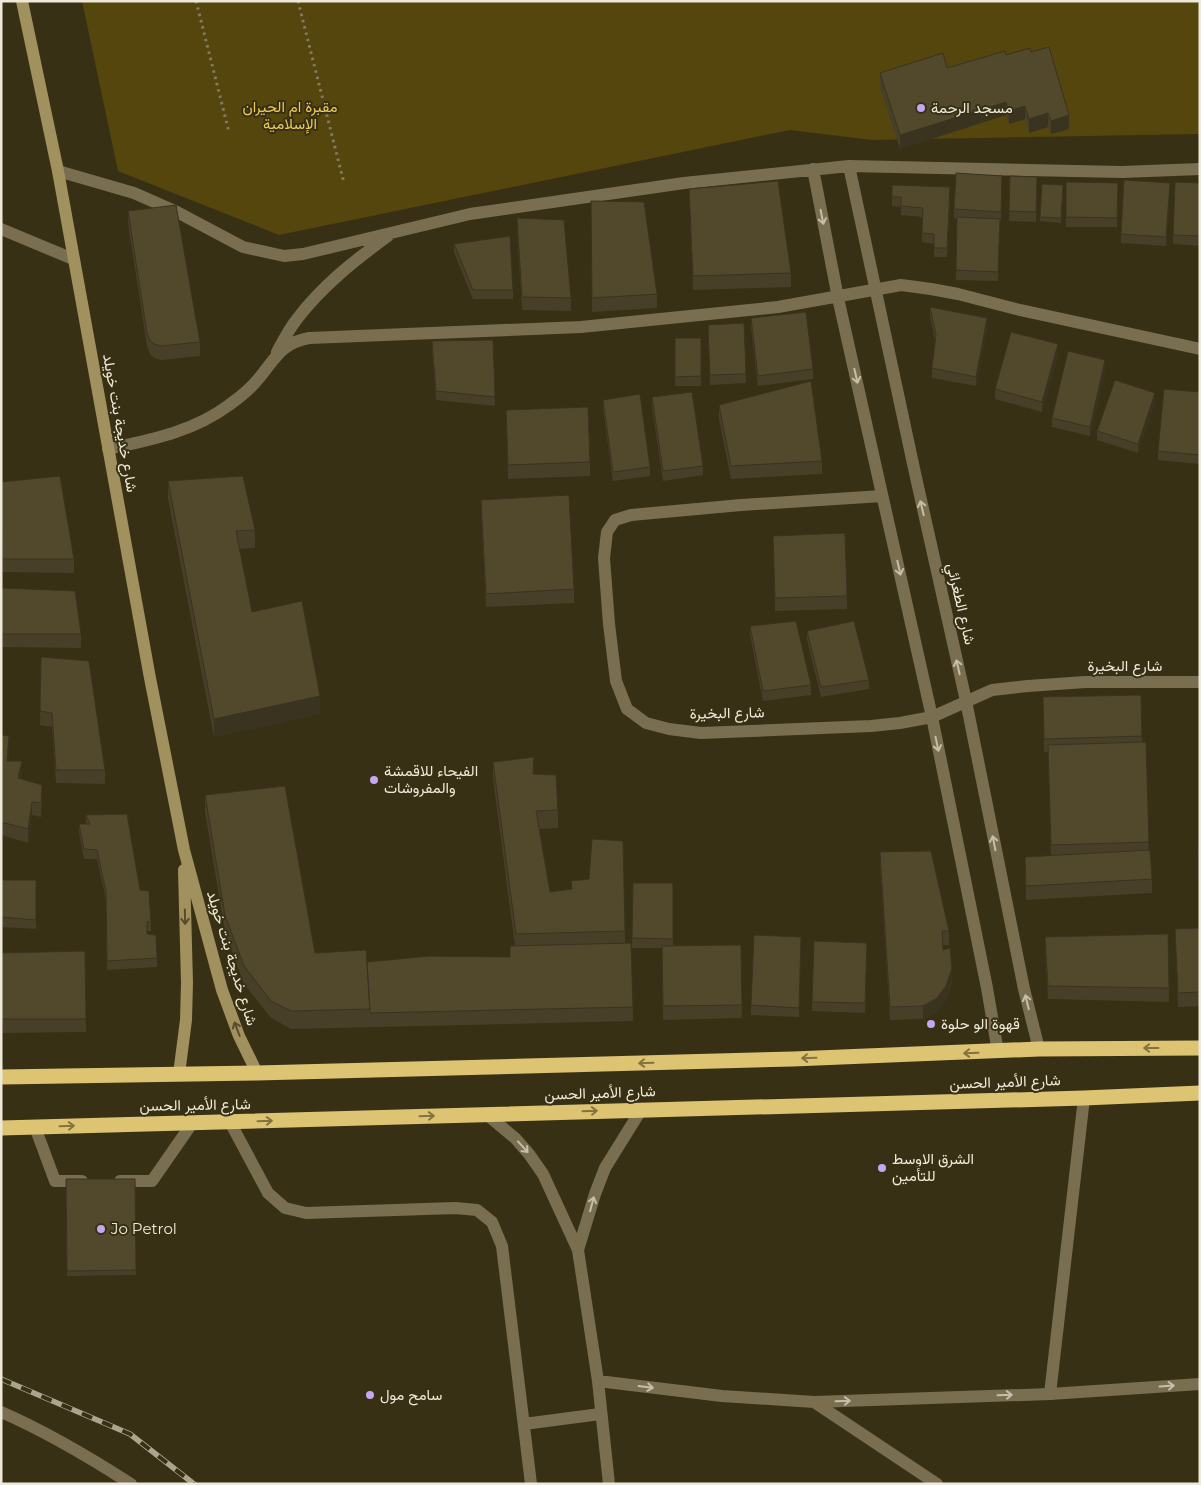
<svg xmlns="http://www.w3.org/2000/svg" width="1201" height="1485" font-family="Montserrat,Vazirmatn,sans-serif">
  <style>
    .green { fill: #55460d }
    .lines { fill: none; stroke-linecap: round; stroke-linejoin: round }
    .path { stroke: #827b64; stroke-width: 3; stroke-dasharray: 2.5 4; stroke-linecap: butt }
    .lane { stroke: #796f50; stroke-width: 12 }
    .street { stroke: #796f50; stroke-width: 12 }
    .secondary { stroke: #a1915f; stroke-width: 12 }
    .highway { stroke: #ddc473; stroke-width: 15 }
    .rail-casing { stroke: #aba590; stroke-width: 5.5 }
    .rail { stroke: #383014; stroke-width: 4; stroke-dasharray: 11; stroke-linecap: butt }
    .wall { fill: #473f27 }
    .shaded-wall { fill: #393320 }
    .building { fill: #52492d; stroke: #393320 }
    .oneway { stroke: #c5bea8 }
    .oneway2 { stroke: #584d2a }
    .oneway3 { stroke: #82733f }
    .poi-dot { fill: #c5a7f1; stroke: #383014; stroke-width: 2 }
    .labels { text-anchor: middle; stroke-width: 4; stroke-linejoin: round; paint-order: stroke }
    .park-label { font-size: 15px; fill: #ebca5a; stroke: #383014 }
    .poi-label { font-size: 15px; fill: #eee9d8; stroke: #383014; text-anchor: start }
    .street-label { font-size: 15px; fill: #eee9d8; stroke: #383014 }
  </style>
  <rect width="100%" height="100%" fill="#383014"/>
  <path class="green" d="M82 1H1200V134L872 140 790 130 279 235 118 171Z"/>
  <g class="lines">
    <path class="path" d="M196 1 229 132
      M298 1 344 183"/>
    <path class="lane" d="M230 1122 268 1193 285 1208 306 1213 455 1208 477 1210 492 1222 502 1246 531 1484
      M35 1127 55 1181H82
      M120 1181H152L193 1122
      M1050 1394 1084 1098
      M524 1424 600 1414"/>
    <path class="street" d="M849 166 915 473 966 701 1024 989 1039 1049
      M813 169 838 298 932 717 987 988 998 1052
      M58 171 134 193 177 212 243 247 284 256 303 254 470 214 684 183 849 166 1122 172 1200 169
      M1 229 73 259
      M277 352C283 341 289 329 297 319 322 286 355 260 388 236
      M108 449C150 440 193 432 229 405 239 398 252 387 260 377 276 357 282 343 309 338L581 327 778 307 901 285 931 289 958 294 1016 309 1200 349
      M882 496 741 505 631 515 615 520 607 532 604 558 609 624 616 681 627 709 646 723 669 729 701 733 871 726 900 723 932 717 992 690 1028 686 1085 682H1200
      M486 1114 515 1138 529 1154 543 1174 578 1250 598 1381 609 1484
      M578 1250 595 1194 605 1168 641 1110
      M598 1381 722 1396 814 1402 1050 1394 1200 1384
      M814 1402 937 1484
      M1 1412C47 1432 89 1457 131 1484"/>
    <path class="secondary" d="M22 1 58 171 150 678 184 850 222 990 239 1036 257 1073
      M179 1074 186 1020 187 983 184 870"/>
    <path class="highway" d="M1 1077 257 1073 527 1066 793 1059 1039 1049 1200 1048
      M1 1128 1084 1098 1200 1093"/>
    <defs>
      <path id="rail" d="M1 1379 130 1434 194 1484"/>
    </defs>
    <use href="#rail" class="rail-casing"/>
    <use href="#rail" class="rail"/>
  </g>
  <path class="wall" d="M1031 52 1069 129 1051 134 1048 127 1029 133 1025 119 1009 124 1006 115 900 149 880 87V73L947 68 1006 55Z
    M1010 176 1037 177 1036 222 1009 221Z
    M1066 182 1118 183 1117 227H1066Z
    M1200 183V246L1173 244V235Z
    M892 185 950 197 947 257H934V244L922 242V217L901 215V207L892 206Z
    M1002 185 1001 221H1000L998 281 956 280 957 219 954 218V209Z
    M689 189 791 273V287L693 290Z
    M1063 190 1061 223 1040 221V217Z
    M1170 192 1166 246 1121 243V234Z
    M591 201 657 294V308L592 312Z
    M128 211 200 342V356L161 360 154 358 150 354 147 346 128 224Z
    M517 218 571 298V311L522 310 517 232Z
    M454 244 513 290V299H473L454 253Z
    M930 307 987 328 976 386 932 378V368L935 341 930 316Z
    M751 318 813 369V379L758 386 751 328Z
    M708 334 746 374V383L710 385Z
    M675 338H701V386H675Z
    M493 340 495 406 436 400 432 350V341Z
    M1058 354 1042 412 995 399V389Z
    M1105 370 1090 436 1052 427V418Z
    M1200 392V464L1158 460V451Z
    M652 397 703 466V475L663 481 652 407Z
    M603 400 650 467V476L613 481 603 409Z
    M1155 403 1138 453 1097 440V431Z
    M719 405 822 461V474L731 479 719 419Z
    M506 410 590 462V476L508 479Z
    M168 481 255 530V548L239 549 252 612 320 714 214 737 168 499Z
    M1 482 74 559V573L2 572Z
    M481 500 574 589V603L486 607 481 513Z
    M773 536 847 596V609L775 611Z
    M1 588 81 634V648L1 647Z
    M750 626 811 685V695L763 701 750 635Z
    M807 631 869 680V689L821 697 807 640Z
    M41 657 105 770V784L56 783 52 727 40 725Z
    M1141 695 1142 742 1149 850 1152 879V893L1026 900 1025 857 1051 856 1048 752H1044L1043 697Z
    M1 735 9 750 8 761 22 774 21 779 42 798 41 817 32 815 28 843 1 835Z
    M493 762 534 774 558 810V828L539 829 550 892 571 889 589 879 623 841 625 943 633 1007V1021L291 1029 271 1018 244 984 225 932 205 812V795L315 953 367 962 510 957 515 946 493 779Z
    M86 815 140 890 151 922V931H147V934L157 958V967L107 970 106 900 97 859H84L79 833V824H86Z
    M1198 845H1200V917L1198 859Z
    M880 852 949 931V945H943V950L952 982 946 1000 937 1012 923 1019 890 1020 880 865Z
    M1 880H36V929L1 927Z
    M633 883H673V946L741 945 742 1018 663 1020 662 948H632Z
    M1200 928V1006L1178 1007 1175 929Z
    M801 937 799 1017 751 1015V1005Z
    M1045 937 1169 988V1002L1048 999 1045 951Z
    M85 951 86 1032 1 1033V953Z
    M867 952 865 1013 812 1011V1002Z
    M66 1179H135L136 1275 67 1276Z"/>
  <path class="shaded-wall" d="M1006 102V115L900 149V135Z
    M1025 106V119L1009 124V111Z
    M1048 113V127L1029 133V119Z
    M1069 115V129L1051 134V121Z
    M1170 183V192L1166 246V237Z
    M987 318V328L976 386V377Z
    M1058 344V354L1042 412V402Z
    M1105 360V370L1090 436V427Z
    M1155 393V403L1138 453V444Z
    M320 696V714L214 737V719Z
    M9 736V750L7 775V761Z
    M22 761V774L18 791V778Z
    M32 802V815L28 843V829Z
    M952 968V982L946 1000 937 1012 923 1019V1006Z"/>
  <path class="building" d="M1049 47 1069 115 1051 121 1048 113 1029 119 1025 106 1009 111 1006 102 900 135 880 73 943 53 947 68 1005 51 1006 55 1030 48 1031 52Z
    M956 173 1002 176 1001 212 954 209Z
    M1010 176 1037 177 1036 212 1009 211Z
    M1124 180 1170 183 1166 237 1121 234Z
    M778 181 791 273 693 276 689 189Z
    M1066 182 1118 183 1117 218 1066 217Z
    M1175 182 1200 183V236L1173 235Z
    M1042 184 1063 185 1061 218 1040 217Z
    M892 185 950 187 947 248H934V234L922 233 923 208 901 206V197H892Z
    M591 201 644 202 657 294 592 298Z
    M176 205 200 342 161 346 154 344 150 340 147 333 128 211Z
    M957 217 1000 219 998 272 956 270Z
    M517 218 564 220 571 298 522 297Z
    M510 236 513 290H473L454 244Z
    M930 307 987 318 976 377 932 368 936 335Z
    M806 312 813 369 758 376 751 318Z
    M744 323 746 374 710 375 708 325Z
    M1011 332 1058 344 1042 402 995 389Z
    M675 338H701V376L675 377Z
    M493 340 495 397 436 391 432 341Z
    M1068 351 1105 360 1090 427 1052 418Z
    M1115 380 1155 393 1138 444 1097 431Z
    M811 381 822 461 731 466 719 405Z
    M1164 389 1200 392V455L1158 451Z
    M692 392 703 466 663 471 652 397Z
    M640 394 650 467 613 472 603 400Z
    M588 407 590 462 508 465 506 410Z
    M60 476 74 559H2L1 482Z
    M243 476 255 530 236 531 252 612 302 601 320 696 214 719 168 481Z
    M569 495 574 589 486 594 481 500Z
    M845 533 847 596 775 598 773 536Z
    M1 588 75 591 81 634H1Z
    M796 621 811 685 763 691 750 626Z
    M854 621 869 680 821 687 807 631Z
    M41 657 89 661 105 770H56L52 713 40 711Z
    M1141 695 1142 736 1044 739 1043 697Z
    M1 735 9 736 7 761H22L18 778 42 785 41 803 32 802 28 829 1 822Z
    M1146 742 1149 842 1051 845 1048 745Z
    M534 757 533 774 556 775 558 810 536 811 550 892 572 889 571 881 589 879 592 839 623 841 625 931 516 934 493 762Z
    M285 786 315 953 366 950 370 1009 291 1011 271 1001 244 966 225 915 205 795Z
    M127 814 140 890 149 891 151 922H147V934L156 935 157 958 107 961 106 891 97 850 84 849 79 824H90L86 815Z
    M1198 845H1200V903Z
    M1150 850 1152 879 1026 886 1025 857Z
    M931 851 949 931H942L943 950 950 948 952 968 946 986 937 998 923 1006 890 1007 880 852Z
    M1 880H36V920L1 917Z
    M633 883H673V939L632 938Z
    M1200 928V992L1178 993 1175 929Z
    M1168 934 1169 988 1048 986 1045 937Z
    M754 935 801 937 799 1008 751 1005Z
    M814 941 867 943 865 1003 812 1002Z
    M631 943 633 1007 370 1013 367 962 430 956 510 957V946Z
    M741 945 742 1005 663 1006 662 946Z
    M85 951 86 1019H1V953Z
    M66 1179H135L136 1270 67 1271Z"/>
  <defs><path id="oneway-shaft" d="M-6 0H5M1.5-3L5.5 0L1.5 3" fill="none" stroke-width="1.6" stroke-linecap="round" stroke-linejoin="round" transform="scale(1.25)"/></defs>
  <g class="oneway">
    <use href="#oneway-shaft" transform="translate(822 217) rotate(79)"/>
    <use href="#oneway-shaft" transform="translate(856 376) rotate(77)"/>
    <use href="#oneway-shaft" transform="translate(922 508) rotate(-103)"/>
    <use href="#oneway-shaft" transform="translate(899 568) rotate(77)"/>
    <use href="#oneway-shaft" transform="translate(958 667) rotate(-103)"/>
    <use href="#oneway-shaft" transform="translate(937 744) rotate(78)"/>
    <use href="#oneway-shaft" transform="translate(994 843) rotate(-101)"/>
    <use href="#oneway-shaft" transform="translate(1027 1002) rotate(-104)"/>
    <use href="#oneway-shaft" transform="translate(523 1147) rotate(48)"/>
    <use href="#oneway-shaft" transform="translate(592 1204) rotate(-75)"/>
    <use href="#oneway-shaft" transform="translate(1167 1386) rotate(-4)"/>
    <use href="#oneway-shaft" transform="translate(646 1387) rotate(7)"/>
    <use href="#oneway-shaft" transform="translate(1005 1395) rotate(-2)"/>
    <use href="#oneway-shaft" transform="translate(843 1401) rotate(-2)"/>
  </g>
  <g class="oneway2">
    <use href="#oneway-shaft" transform="translate(185 917) rotate(89)"/>
    <use href="#oneway-shaft" transform="translate(237 1029) rotate(-111)"/>
  </g>
  <g class="oneway3">
    <use href="#oneway-shaft" transform="translate(1151 1048) rotate(180)"/>
    <use href="#oneway-shaft" transform="translate(971 1053) rotate(178)"/>
    <use href="#oneway-shaft" transform="translate(809 1058) rotate(178)"/>
    <use href="#oneway-shaft" transform="translate(646 1063) rotate(178)"/>
    <use href="#oneway-shaft" transform="translate(590 1111) rotate(-2)"/>
    <use href="#oneway-shaft" transform="translate(427 1116) rotate(-2)"/>
    <use href="#oneway-shaft" transform="translate(265 1121) rotate(-2)"/>
    <use href="#oneway-shaft" transform="translate(67 1126) rotate(-2)"/>
  </g>
  <g class="poi-dot">
    <circle cx="921" cy="108" r="5"/>
    <circle cx="374" cy="780" r="5"/>
    <circle cx="931" cy="1024" r="5"/>
    <circle cx="882" cy="1168" r="5"/>
    <circle cx="101" cy="1229" r="5"/>
    <circle cx="370" cy="1395" r="5"/>
  </g>
  <g class="labels">
    <g class="park-label">
      <text x="290" y="112">مقبرة ام الحيران<tspan x="290" dy="17">الإسلامية</tspan></text>
    </g>
    <g class="poi-label">
      <text x="931" y="113">مسجد الرحمة</text>
      <text x="384" y="776">الفيحاء للاقمشة<tspan x="384" dy="17">والمفروشات</tspan></text>
      <text x="941" y="1029">قهوة الو حلوة</text>
      <text x="892" y="1164">الشرق الاوسط<tspan x="892" dy="17">للتأمين</tspan></text>
      <text x="111" y="1234">Jo Petrol</text>
      <text x="380" y="1400">سامح مول</text>
    </g>
    <g class="street-label">
      <text transform="translate(120 423) rotate(80)" y="5">شارع خديجة بنت خويلد</text>
      <text transform="translate(961 604) rotate(77)" y="5">شارع الطغرائي</text>
      <text x="1125" y="671">شارع البخيرة</text>
      <text transform="translate(727 713) rotate(-1)" y="5">شارع البخيرة</text>
      <text transform="translate(232 958) rotate(73)" y="5">شارع خديجة بنت خويلد</text>
      <text transform="translate(1005 1082) rotate(-2)" y="5">شارع الأمير الحسن</text>
      <text transform="translate(600 1093) rotate(-2)" y="5">شارع الأمير الحسن</text>
      <text transform="translate(195 1105) rotate(-1)" y="5">شارع الأمير الحسن</text>
    </g>
  </g>
  <rect width="1201" height="1485" fill="none" stroke="#eee9d8" stroke-width="5"/>
</svg>
